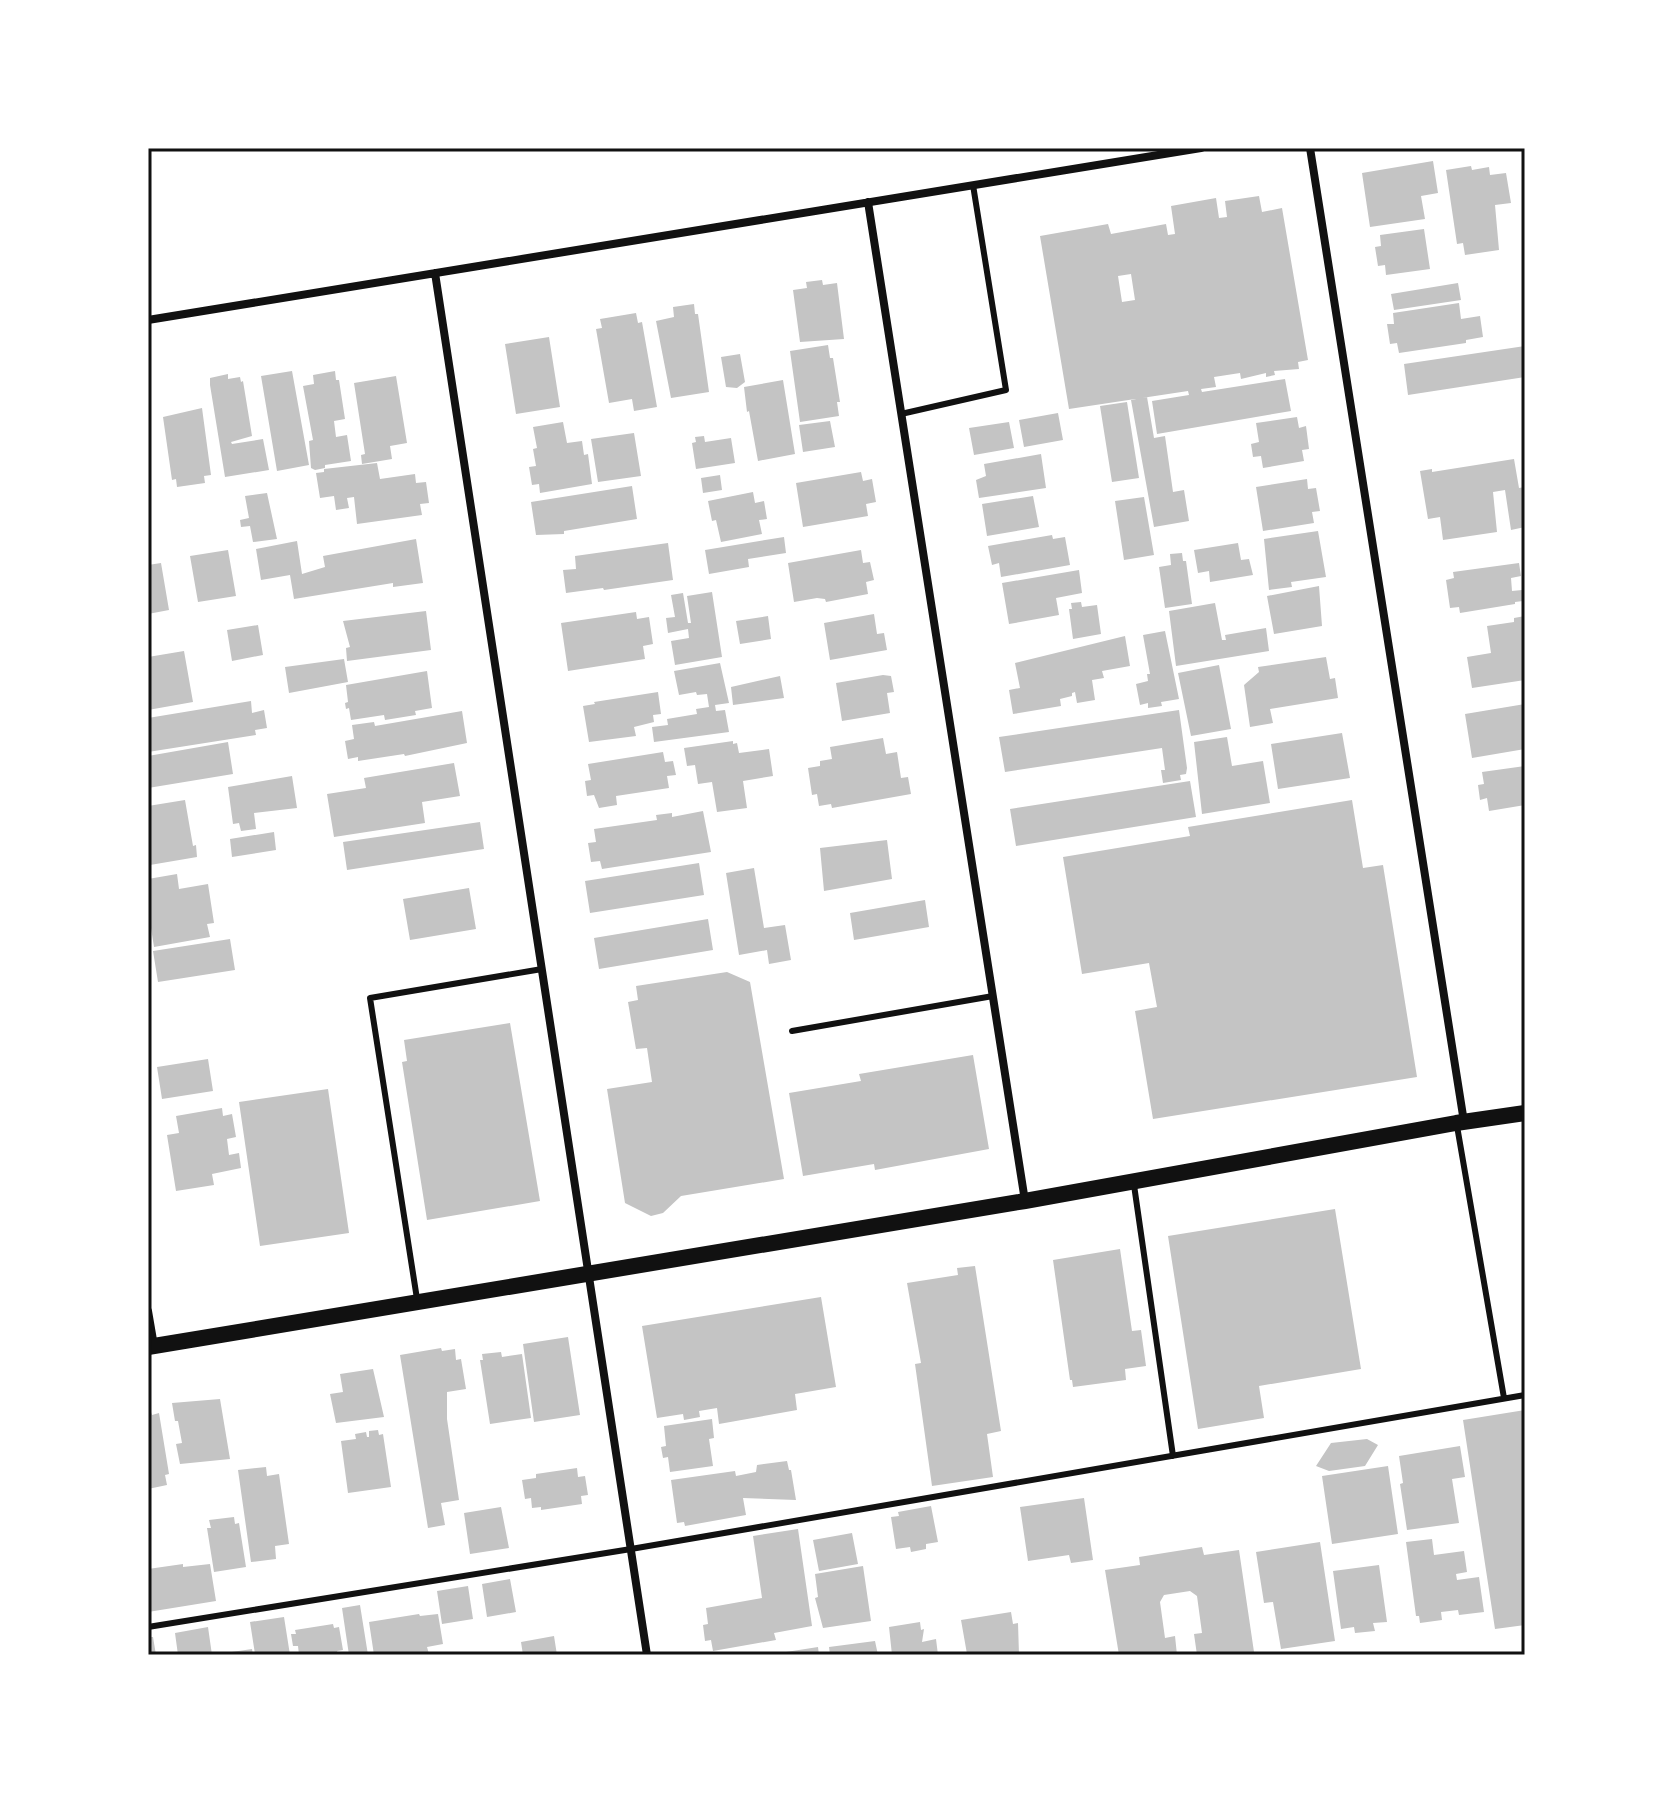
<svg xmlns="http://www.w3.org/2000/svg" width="1673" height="1803" font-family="'IBM Plex Sans',sans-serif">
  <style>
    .building { fill: #c4c4c4; fill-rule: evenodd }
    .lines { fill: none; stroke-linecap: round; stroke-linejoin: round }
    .service { stroke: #111; stroke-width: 6 }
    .minor { stroke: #111; stroke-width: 8 }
    .secondary { stroke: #111; stroke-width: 16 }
    .neatline { fill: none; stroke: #111; stroke-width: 3 }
  </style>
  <rect width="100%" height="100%" fill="#fff"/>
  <path class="building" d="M1433 161 1438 193 1421 196 1425 219 1370 227 1362 173Z
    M1471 166 1472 170 1489 167 1490 175 1506 173 1511 203 1495 205 1499 250 1465 255 1463 243 1457 244 1446 170Z
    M1259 196 1262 212 1282 208 1308 360 1298 362 1299 369 1274 371 1275 375 1266 377V373L1241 379 1240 373 1214 377 1216 387 1201 389 1202 392 1285 379 1291 411 1157 434 1152 401 1189 395 1188 391 1069 409 1040 236 1108 224 1111 234 1166 224 1168 235 1175 234 1171 206 1216 198 1219 218 1227 217 1225 201ZM1131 274 1135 300 1122 302 1118 276Z
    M1424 229 1430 269 1386 275 1385 265 1378 266 1375 247 1381 246 1380 235Z
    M822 280 823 285 837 283 844 339 800 342 793 290 807 288 806 282Z
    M1458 283 1461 300 1394 310 1391 294Z
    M1459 303 1461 319 1480 316 1483 337 1466 340V343L1399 353 1397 343 1390 344 1387 324H1394L1393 313Z
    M694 304 695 314H698L709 392 671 398 656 321 674 317 673 307Z
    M636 313 638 323 642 322 657 407 634 411 632 399 609 403 596 329 602 328 600 319Z
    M549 337 560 407 516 414 505 344Z
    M828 345 830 358H833L840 402H837L839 416 800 422 790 351Z
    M1525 346V377L1408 395 1404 364Z
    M740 354 745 382 737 388 726 387 721 357Z
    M292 371 309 465 277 471 261 376Z
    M335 371 336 380H339L345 419 334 421 336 437 347 435 351 461 325 465V468L315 470 311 468 309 441 313 440 303 386 314 384 313 375Z
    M228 374V379L240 377 241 382 243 381 252 436 231 442 232 444 263 439 269 470 225 477 210 385V378Z
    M396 376 407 443 390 446 392 459 362 464 361 455 365 454 354 383Z
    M783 380 795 454 758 461 749 411 747 412 744 387Z
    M1147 397 1154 438 1165 436 1173 492 1184 490 1189 521 1154 527 1131 400Z
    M1127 402 1139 478 1112 482 1100 406Z
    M202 408 211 475 204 476 205 483 177 487 176 479 172 480 163 417Z
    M1058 413 1063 440 1024 447 1019 420Z
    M1297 417 1299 428 1306 426 1309 449 1302 450 1304 461 1263 468 1261 456 1253 457 1251 444 1259 442 1256 423Z
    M830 421 835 447 803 452 799 425Z
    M563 422 567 443 582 441 584 455 588 454 592 484 540 493 539 484 532 485 529 467 536 466 533 449 537 448 533 427Z
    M1009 422 1014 448 974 455 969 428Z
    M634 433 641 476 598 482 591 439Z
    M704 436 705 442 731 438 735 463 696 469 692 443 696 442 695 437Z
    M1041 454 1046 488 979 498 976 480 986 476 984 464Z
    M1514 459 1519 488 1525 487V527L1511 530 1505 490 1493 492 1497 532 1443 540 1440 517 1428 519 1420 471 1432 469V472Z
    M377 463 380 479 415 474 416 483 426 482 429 503 420 504 422 515 357 524 354 497 347 498 349 508 336 510 334 496 320 498 316 473 324 472V469Z
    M861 472 863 481 872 479 876 502 866 504 868 516 803 527 796 483Z
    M720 475 722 490 703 493 701 478Z
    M1307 479 1308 489 1316 488 1320 511 1312 512 1314 523 1263 531 1256 487Z
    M632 486 637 519 564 531V534L536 535 531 502Z
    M753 492 755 503 764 501 767 519 759 520 762 534 721 542 716 520 712 521 708 501Z
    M267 493 277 539 253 542 250 526 241 527 240 520 249 518 245 496Z
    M1033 496 1039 527 987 536 982 504Z
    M1144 497 1154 555 1124 560 1115 501Z
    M1318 531 1326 577 1291 582 1292 587 1269 590 1264 539Z
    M1052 535 1053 539 1065 537 1070 565 1001 577 999 563 992 565 988 546Z
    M784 537 786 553 748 559 749 567 709 574 705 550Z
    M416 539 423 583 393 587V583L294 599 290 575 261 580 256 549 297 541 302 574 325 567 323 556Z
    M668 543 673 580 604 590 603 588 566 593 563 570 576 569 575 556Z
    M1238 543 1241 560 1249 559 1253 575 1210 582 1209 571 1198 573 1194 550Z
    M228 550 236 596 198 602 190 556Z
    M861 550 863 563 870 562 874 580 866 582 868 594 826 602 825 599 817 598 794 602 788 563Z
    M1182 553 1183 561H1186L1192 604 1165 608 1159 567 1171 565 1170 554Z
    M161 563 169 610 148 614V565Z
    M1519 563 1521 576 1511 578 1512 591 1522 590 1523 601 1515 602V604L1460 613 1459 607 1450 608 1446 580 1454 578 1453 572Z
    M1079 570 1082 593 1056 598 1059 615 1009 624 1002 583Z
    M1319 586 1322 626 1274 634 1267 596Z
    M712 592 722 657 675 665 671 641 689 638 688 629 668 633 666 618 675 617 671 595 683 593 688 623H691L687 596Z
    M1081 602 1082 607 1097 605 1101 634 1073 639 1069 609H1072L1071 603Z
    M1215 603 1222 640H1226L1225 635 1266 628 1269 651 1176 666 1169 611Z
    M426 611 431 650 347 661 346 648 350 647 343 621Z
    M636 612 637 619 649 617 653 644 643 646 645 659 568 671 561 623Z
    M874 614 877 634 884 633 887 650 830 660 824 623Z
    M768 616 771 639 740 644 736 621Z
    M1525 616V680L1472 688 1467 657 1491 653 1487 626 1514 622V618Z
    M258 625 263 655 232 661 227 630Z
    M1165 631 1179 699 1161 702 1162 706 1148 708V703L1140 705 1136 684 1148 681 1147 674H1150L1143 635Z
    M1125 636 1130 666 1102 671 1104 678 1092 680 1095 700 1077 703 1075 692 1072 693V696L1060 699 1061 706 1013 714 1009 690 1020 688 1015 663Z
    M184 651 193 702 148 710V657Z
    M1326 657 1330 679 1335 678 1338 698 1270 709 1273 723 1250 727 1244 685 1259 672 1258 667Z
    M344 659 348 682 289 693 285 667Z
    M720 663 729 703 715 705 716 711 725 710 729 732 654 742 652 727 668 725 667 719 697 714 696 709 709 707 707 694 697 695 696 692 679 695 674 671Z
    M1219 665 1231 729 1191 736 1178 673Z
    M427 671 432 708 415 711 416 715 385 720 384 715 351 720 349 708 346 709 345 703 348 702 346 685Z
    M883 675 891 676 894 692 887 693 890 713 842 721 836 683Z
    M780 676 784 698 733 705 731 687Z
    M658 692 661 714 653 715 654 722 634 727 636 736 589 742 583 706 595 704 594 702Z
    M251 701 252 713 264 710 267 728 255 730 256 735 148 752V718Z
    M1525 704V749L1472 758 1465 714Z
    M1179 710 1187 768 1186 774 1180 775 1181 780 1163 783 1161 770H1165L1162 748 1005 772 999 737Z
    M462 711 467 743 405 756 404 754 358 761V757L348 759 345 741 354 739 352 725 374 722 375 726Z
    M1342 733 1350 778 1278 789 1271 744Z
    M1227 737 1232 766 1263 761 1270 803 1202 814 1194 742Z
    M883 738 886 754 897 752 901 778 908 777 911 794 832 808 831 804 819 806 817 794 812 795 808 768 820 766V761L832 759 830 747Z
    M733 741V744L737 743 739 753 769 749 773 776 743 781 747 808 717 812 712 782 698 784 695 765 687 766 684 748Z
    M228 742 233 774 148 788V756Z
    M663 752 665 762 673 761 676 775 667 776 669 788 616 796 617 805 599 808 594 795 587 796 585 781 591 780 588 764Z
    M454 763 460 796 422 802 425 823 334 837 327 794 366 788 364 778Z
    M1525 766V805L1489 811 1487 798 1480 800 1478 785 1484 784 1482 772Z
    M292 776 297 808 254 813 256 829 241 831 239 823 233 824 228 787Z
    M1190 781 1196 817 1016 846 1010 809Z
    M185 800 193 846 196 845 197 857 150 865 148 861V806Z
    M1352 800 1363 868 1383 865 1417 1077 1153 1119 1135 1011 1157 1007 1149 963 1082 974 1063 857 1190 836 1188 827Z
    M703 811 711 852 602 869 600 861 591 862 588 843 596 842 594 829 657 820 656 815 672 813V817Z
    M480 822 484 849 347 870 343 842Z
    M274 832 276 850 232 857 230 839Z
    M887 840 892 879 824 891 820 848Z
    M699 863 704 895 590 913 585 881Z
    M754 868 764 928 785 925 791 960 769 964 767 950 739 955 726 873Z
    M177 874 179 889 208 884 214 923 207 924 210 937 154 947 151 928 148 929V879Z
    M469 888 476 929 410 940 403 899Z
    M925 900 929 927 854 940 850 913Z
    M708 919 713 950 599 969 594 938Z
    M230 939 235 970 158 982 153 951Z
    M727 972 750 982 784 1179 681 1196 663 1213 651 1216 625 1203 607 1089 652 1082 647 1048 636 1049 628 1002 638 1000 636 986Z
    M510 1023 540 1201 427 1220 402 1062 407 1061 404 1040Z
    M973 1055 989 1149 875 1170 874 1164 803 1176 789 1093 861 1081 859 1074Z
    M208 1059 213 1091 162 1099 157 1067Z
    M328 1089 349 1233 260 1246 239 1102Z
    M222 1108 223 1116 232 1114 236 1137 227 1139 229 1155 239 1153 241 1168 212 1174 214 1185 176 1191 167 1135 179 1133 176 1116Z
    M1335 1209 1361 1369 1259 1386 1264 1418 1198 1429 1168 1236Z
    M1120 1249 1132 1331 1141 1330 1146 1366 1125 1369 1126 1380 1073 1387 1072 1380H1070L1053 1260Z
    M975 1266 1001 1431 987 1434 993 1477 932 1486 915 1364 921 1363 907 1283 958 1275 957 1268Z
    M821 1297 836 1387 795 1394 797 1410 719 1424 717 1408 699 1411 700 1417 684 1420 683 1414 657 1418 642 1326Z
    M568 1337 580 1415 534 1422 523 1344Z
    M441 1348 442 1351 455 1349 456 1360 461 1359 466 1389 447 1392V1419L459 1500 441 1503 445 1525 428 1528 400 1355Z
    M501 1352 502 1357 522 1354 531 1418 490 1424 480 1360H483L482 1354Z
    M373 1369 384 1417 336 1423 330 1394 343 1392 340 1374Z
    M220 1399 230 1459 180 1464 176 1444 182 1443 178 1421H175L172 1403Z
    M148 1403 152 1415 159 1413 169 1474 165 1475 167 1485 148 1489Z
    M1525 1410V1625L1495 1629 1463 1420Z
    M712 1419 714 1438 709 1439 713 1466 670 1472 668 1457 663 1458 661 1447 666 1446 664 1426Z
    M378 1430 379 1435 383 1434 391 1487 348 1493 341 1441 356 1439 355 1434 366 1432 367 1437H369V1431Z
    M1367 1439 1378 1445 1365 1466 1329 1471 1316 1466 1331 1443Z
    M1460 1446 1465 1477 1452 1479 1459 1523 1407 1530 1400 1484 1403 1483 1399 1456Z
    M787 1461 789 1470H791L796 1500 743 1498 746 1515 685 1526 684 1522 677 1523 671 1480 735 1471 736 1476 756 1472 757 1465Z
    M1388 1466 1398 1534 1332 1544 1322 1476Z
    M266 1467 267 1476 279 1474 289 1544 275 1546 276 1559 251 1562 238 1470Z
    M577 1468 578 1477 585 1476 588 1495 581 1496 582 1504 541 1510V1507L532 1508 531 1498 525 1499 522 1480 536 1478V1474Z
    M1084 1498 1093 1560 1071 1563 1069 1555 1028 1561 1020 1507Z
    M931 1506 938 1542 926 1544V1549L911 1552 910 1547 896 1549 891 1517 899 1516 898 1512Z
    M501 1507 509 1548 470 1554 464 1513Z
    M234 1517 235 1524 239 1523 246 1567 214 1572 207 1528H211L209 1520Z
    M798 1529 812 1626 774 1633 776 1640 713 1651 711 1640 705 1641 703 1625 708 1624 706 1608 762 1598 753 1536Z
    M852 1533 858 1564 819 1571 813 1540Z
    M1432 1539 1434 1555 1464 1551 1467 1572 1456 1574 1457 1580 1479 1577 1484 1612 1459 1615 1458 1610 1441 1612 1442 1620 1420 1623 1419 1616H1416L1406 1542Z
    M1320 1542 1335 1641 1281 1649 1273 1602 1264 1603 1256 1552Z
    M1202 1547 1204 1555 1239 1550 1254 1652 1197 1655 1194 1634 1202 1633 1197 1596 1190 1591 1164 1595 1160 1602 1165 1638 1175 1636 1177 1655H1119L1105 1570 1140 1565 1139 1557Z
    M183 1564V1567L210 1564 216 1601 148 1612V1569Z
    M1379 1565 1387 1622 1373 1623 1375 1631 1355 1633 1354 1627 1341 1629 1333 1571Z
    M863 1566 871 1621 823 1628 815 1598 818 1597 815 1574Z
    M510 1579 516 1612 487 1617 482 1584Z
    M468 1586 473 1619 442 1624 437 1591Z
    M360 1605 368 1655H349L342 1608Z
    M1011 1612 1013 1624 1018 1623 1019 1655 967 1654 961 1620Z
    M419 1614 420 1616 438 1614 443 1644 427 1647 429 1654 425 1655H374L369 1622Z
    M284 1617 290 1655 255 1654 250 1622Z
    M920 1622 921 1630 924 1629 922 1642 936 1639 938 1655H892L889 1627Z
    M333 1624 334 1628 339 1627 343 1650 337 1651 338 1655H299L298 1646H293L291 1634H296L295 1630Z
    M208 1627 212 1655H178L175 1633Z
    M554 1636 557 1655H523L521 1642Z
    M148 1637H153L156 1655H148Z
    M875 1641 878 1655H830L829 1647Z
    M818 1647 819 1655H787L786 1652Z
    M252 1649 253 1655H225V1653Z"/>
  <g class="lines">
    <path class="service" d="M901 414 1006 390 973 185
      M792 1031 993 996
      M1457 1126 1504 1398
      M1134 1185 1173 1456
      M417 1299 370 998 542 969
      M148 1627 631 1549 1525 1395"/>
    <path class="minor" d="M1310 148 1464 1122
      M868 202 1025 1201
      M435 273 647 1655
      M148 320 1201 148
      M148 1311 154 1346"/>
    <path class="secondary" d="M148 1347 1025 1201 1456 1123 1525 1113"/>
  </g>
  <rect width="1673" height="1803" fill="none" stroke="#ffffff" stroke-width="300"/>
  <rect x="150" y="150" width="1373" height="1503" class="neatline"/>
</svg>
